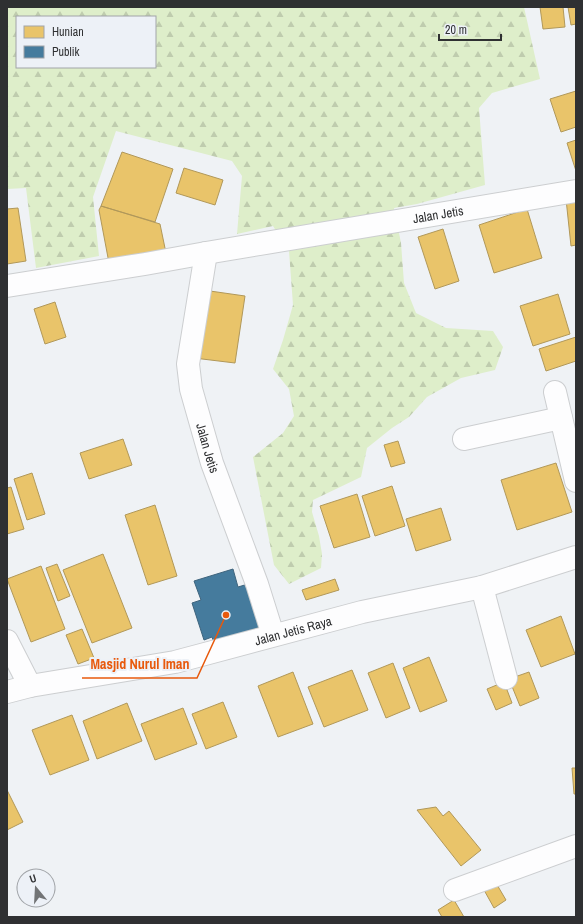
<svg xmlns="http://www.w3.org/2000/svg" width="583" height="924" font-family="'Archivo Narrow',sans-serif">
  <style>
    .forest { fill: url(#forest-firs); fill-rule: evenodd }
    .homes { fill: #e9c46a; stroke: #b19859 }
    .public { fill: #457b9d; stroke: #3e647d }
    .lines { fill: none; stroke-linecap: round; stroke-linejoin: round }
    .minor-casing { stroke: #ccced0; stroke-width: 24 }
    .minor { stroke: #fdfdfe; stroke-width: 22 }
    .labels { text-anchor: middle; stroke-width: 4; stroke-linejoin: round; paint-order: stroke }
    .street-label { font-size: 13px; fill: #2f3032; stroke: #edf1f7 }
    .leader { fill: none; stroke: #e8590c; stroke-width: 1.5 }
    .callout-dot { fill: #e8590c; stroke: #edf1f7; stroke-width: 1.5 }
    .callout-label { font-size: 14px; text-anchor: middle; font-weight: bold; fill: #e8590c; stroke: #edf1f7; stroke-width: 4; stroke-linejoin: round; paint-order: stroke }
  </style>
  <defs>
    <pattern id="forest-firs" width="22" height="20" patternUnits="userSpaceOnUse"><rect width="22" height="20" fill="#deeeca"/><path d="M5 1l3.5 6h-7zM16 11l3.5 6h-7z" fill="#bfccae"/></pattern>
  </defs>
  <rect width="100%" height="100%" fill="#eff2f5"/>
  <path class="forest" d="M7 7H524L540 79 492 93 479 108 485 185 417 204 394 208 401 243 404 283 416 313 446 328 493 331 503 347 495 370 461 378 427 397 409 417 392 428 367 448 361 477 313 500 312 512 319 536 322 554 321 568 289 584 274 565 253 457 283 433 294 416 289 389 273 369 283 340 293 305 289 251 273 226 237 234 242 176 232 161 116 131 93 197 99 256 36 268 26 188 7 189ZM17 17H155V67H17Z"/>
  <path class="homes" d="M540 7H563L565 27 543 29Z
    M568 7H576V24L571 25Z
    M576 91V127L561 132 550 99Z
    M576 140V171L567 143Z
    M122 152 173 169 155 222 101 206Z
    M184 168 223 180 215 205 176 193Z
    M576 198V245L571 246 566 199Z
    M101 206 160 224 166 253 109 263 99 210Z
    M18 208 26 261 7 264V209Z
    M527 209 542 258 494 273 479 225Z
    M443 229 459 281 435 289 418 237Z
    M210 291 245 296 235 363 194 358Z
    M558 294 570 334 533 346 520 306Z
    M55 302 66 337 45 344 34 309Z
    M576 337V361L546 371 539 349Z
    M123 439 132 465 89 479 80 453Z
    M398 441 405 463 391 467 384 445Z
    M556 463 572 512 517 530 501 480Z
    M32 473 45 514 27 520 14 479Z
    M392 486 405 526 375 536 362 496Z
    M11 487 24 529 7 534V488Z
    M357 494 370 537 334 548 320 506Z
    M155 505 177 576 148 585 125 515Z
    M441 508 451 540 416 551 406 519Z
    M103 554 132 628 92 643 63 570Z
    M57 564 70 596 58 601 46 568Z
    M41 566 65 629 31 642 7 579Z
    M335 579 339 590 306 600 302 590Z
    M561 616 575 654 541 667 526 630Z
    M82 629 94 658 78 664 66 635Z
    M429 657 447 701 420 712 403 668Z
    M393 663 410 708 386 718 368 673Z
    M352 670 368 710 324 727 308 687Z
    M293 672 313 724 278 737 258 686Z
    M529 672 539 698 520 706 509 679Z
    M504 682 512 703 496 710 487 689Z
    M223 702 237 737 206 749 192 714Z
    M127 703 142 741 97 759 83 721Z
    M183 708 197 744 155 760 141 724Z
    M72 715 89 760 50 775 32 730Z
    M572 768H576V794H574Z
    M7 790 23 822 7 830Z
    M436 807 443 816 449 811 481 850 461 866 417 810Z
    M496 883 506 900 494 908 484 890Z
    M454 900 464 917H442L438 910Z"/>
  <path class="public" d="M233 569 238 587 248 584 260 627 251 630 252 636 215 646 212 637 204 640 192 603 201 600 194 581Z"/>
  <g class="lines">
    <defs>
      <g id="minor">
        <path id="s1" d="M206 253 188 364 191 389 212 463 257 584 273 635"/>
        <path id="s2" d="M7 286 145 264 206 253 576 191"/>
        <path d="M555 392 576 481"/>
        <path d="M464 439 561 418"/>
        <path d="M482 587 506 678"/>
        <path d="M7 641 30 686"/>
        <path id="s3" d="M7 692 30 686 175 662 362 612 482 587 576 557"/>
        <path d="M455 890 576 846"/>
      </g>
    </defs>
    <use href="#minor" class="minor-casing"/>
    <use href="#minor" class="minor"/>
  </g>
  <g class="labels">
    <g class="street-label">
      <text dy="5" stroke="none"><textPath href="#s2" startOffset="437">Jalan Jetis</textPath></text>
      <text dy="5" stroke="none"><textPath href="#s1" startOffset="199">Jalan Jetis</textPath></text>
      <text dy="5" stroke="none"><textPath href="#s3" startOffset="293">Jalan Jetis Raya</textPath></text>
    </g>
  </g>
  <path class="leader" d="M226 615L197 678H82"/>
  <circle class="callout-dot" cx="226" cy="615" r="4"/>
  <g class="callout-label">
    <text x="140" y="669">Masjid Nurul Iman</text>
  </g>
  <rect width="583" height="924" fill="none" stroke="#2f3032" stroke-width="16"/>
  <rect x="16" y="16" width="140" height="52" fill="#edf1f7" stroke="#a1a4a8"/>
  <rect x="24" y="26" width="20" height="12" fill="#e9c46a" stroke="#a1a4a8"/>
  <text x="52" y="36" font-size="12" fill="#2f3032">Hunian</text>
  <rect x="24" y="46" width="20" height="12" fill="#457b9d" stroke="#a1a4a8"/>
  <text x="52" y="56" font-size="12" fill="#2f3032">Publik</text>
  <g transform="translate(36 888) rotate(342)"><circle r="19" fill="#edf1f7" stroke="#a1a4a8"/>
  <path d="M0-3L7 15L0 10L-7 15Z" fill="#727476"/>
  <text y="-6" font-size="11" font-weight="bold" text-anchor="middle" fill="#2f3032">U</text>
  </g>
  <path d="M439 34v6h62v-6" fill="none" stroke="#2f3032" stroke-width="2"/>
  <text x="445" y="34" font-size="12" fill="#2f3032" stroke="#edf1f7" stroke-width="3" paint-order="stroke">20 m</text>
</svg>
